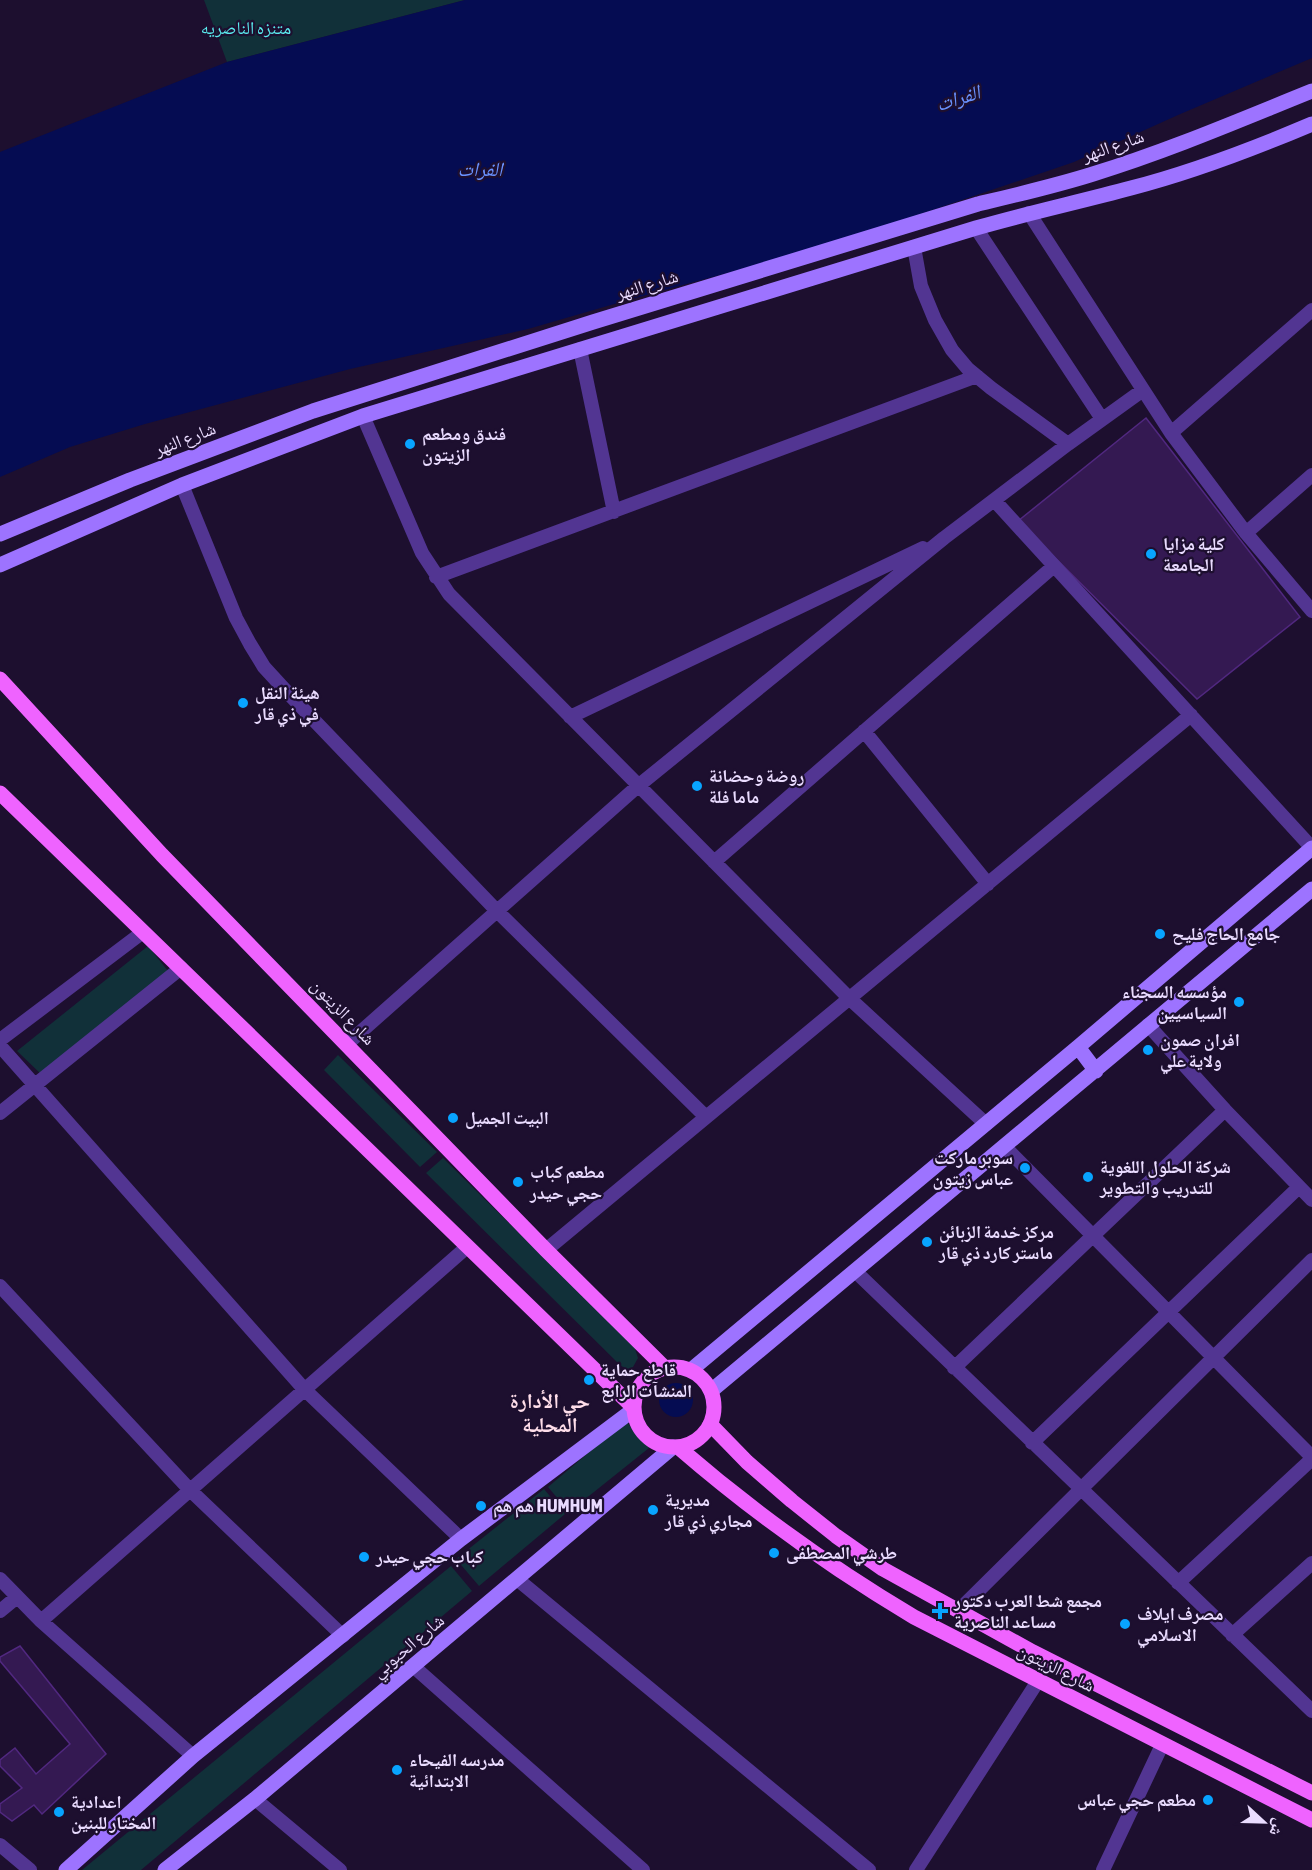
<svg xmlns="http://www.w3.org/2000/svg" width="1312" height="1870" font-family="'Asap Condensed','Noto Naskh Arabic',sans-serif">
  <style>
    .green { fill: #113039 }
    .water { fill: #050c52 }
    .building { fill: #341952; stroke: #512880; stroke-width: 1.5 }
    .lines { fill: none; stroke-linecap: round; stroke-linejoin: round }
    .minor { stroke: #523592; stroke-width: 14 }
    .secondary { stroke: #9d73ff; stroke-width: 15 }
    .primary { stroke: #ef63ff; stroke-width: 15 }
    .poi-dot { fill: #08a4ff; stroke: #1d0f2f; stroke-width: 2 }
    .labels { text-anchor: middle; stroke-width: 4.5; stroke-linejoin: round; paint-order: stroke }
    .park-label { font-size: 18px; fill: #5aeaed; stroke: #1d0f2f }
    .street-label { font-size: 18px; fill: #eadcff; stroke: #1d0f2f }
    .poi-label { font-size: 18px; font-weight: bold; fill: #eadcff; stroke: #1d0f2f; text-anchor: start }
    .water-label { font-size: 20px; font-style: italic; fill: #6a92ff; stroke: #1d0f2f }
    .quarter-label { font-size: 21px; font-weight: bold; fill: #ffdeea; stroke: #1d0f2f }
  </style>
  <rect width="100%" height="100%" fill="#1d0f2f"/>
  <path class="green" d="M204 0H465L227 62Z
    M148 946 168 971 42 1075 17 1051Z
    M338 1055 437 1152 420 1167 324 1070Z
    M443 1158 634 1346 638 1358 633 1367 628 1369 621 1366 426 1173Z
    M626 1421 649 1448 569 1512 548 1487Z
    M544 1489 565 1514 479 1586 456 1559Z
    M451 1566 472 1591 141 1870H82Z"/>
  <path class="water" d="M465 0H1312V58L1178 115 1074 162 823 247 628 300 528 329 350 369 145 424 70 447 0 477V152L227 62Z
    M659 1400a17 17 0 1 1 34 0a17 17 0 1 1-34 0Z"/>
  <path class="building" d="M1146 418 1300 617 1197 699 1018 521Z
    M20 1646 106 1754 42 1814 34 1805 12 1821 0 1812V1804L22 1788 0 1766V1760L15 1748 36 1774 70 1744 0 1661V1657Z"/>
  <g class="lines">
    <path class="minor" d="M1029 213 1171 433 1246 533 1312 611
      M976 228 1102 419
      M914 247 921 286 935 320 952 350 968 369 991 388 1068 444
      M580 349 614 512
      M363 416 422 553 449 594 849 998 986 1124
      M1171 433 1312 310
      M182 485 236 618 250 644 264 667 286 691 497 911 706 1117
      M994 500 1312 848
      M1246 533 1312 475
      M436 577 977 376
      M570 717 923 548
      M864 731 988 884
      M714 862 1054 566
      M1148 1025 1225 1110 1312 1200
      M0 1040 143 932
      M347 1044 638 786 944 538 1068 444 1143 390
      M0 1046 304 1389 461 1539
      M0 1113 181 968
      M1005 1147 1312 1457
      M546 1250 1191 715
      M856 1272 1312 1711
      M0 1286 190 1490 343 1636
      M954 1368 1225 1110
      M1032 1443 1299 1187
      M0 1579 41 1621 193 1756
      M517 1579 869 1870
      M1178 1583 1312 1459
      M0 1611 17 1597
      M958 1611 1312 1260
      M41 1621 467 1247
      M1232 1635 1312 1563
      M413 1666 643 1870
      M255 1799 340 1870
      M0 1845 30 1870
      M916 1870 1038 1681
      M1103 1870 1162 1745"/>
    <path class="secondary" d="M0 534 130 480 313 411 593 322 978 204C1016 195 1055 186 1093 174 1168 151 1240 120 1312 91
      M0 565 182 485 363 416 976 228C1028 213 1079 202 1131 188 1193 172 1253 149 1312 124
      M1078 1047 1096 1071
      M691 1370 1078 1047 1312 848
      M711 1391 1312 889
      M66 1870 193 1756 461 1539 633 1410
      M165 1870 255 1799 673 1447"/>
    <path class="primary" d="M0 679 162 855 546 1250 664 1367
      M0 793 633 1407
      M634 1407a40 40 0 1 1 80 0a40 40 0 1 1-80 0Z
      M710 1424 747 1462 792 1501 836 1536 883 1569 1033 1652 1312 1793
      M678 1447C752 1511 830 1567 914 1617L1312 1820"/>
  </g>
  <g class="poi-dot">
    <circle cx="410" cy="444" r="6"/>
    <circle cx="1151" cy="554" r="6"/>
    <circle cx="243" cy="703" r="6"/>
    <circle cx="697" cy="786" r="6"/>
    <circle cx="1160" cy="934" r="6"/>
    <circle cx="1239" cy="1002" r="6"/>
    <circle cx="1148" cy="1050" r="6"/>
    <circle cx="453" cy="1118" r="6"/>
    <circle cx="1025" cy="1168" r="6"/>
    <circle cx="1088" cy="1177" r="6"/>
    <circle cx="518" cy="1182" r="6"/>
    <circle cx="927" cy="1242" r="6"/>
    <circle cx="589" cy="1380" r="6"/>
    <circle cx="481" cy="1506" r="6"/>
    <circle cx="653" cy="1510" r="6"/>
    <circle cx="774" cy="1553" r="6"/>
    <circle cx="364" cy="1557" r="6"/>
    <path d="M937 1602h6v6h6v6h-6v6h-6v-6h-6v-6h6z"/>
    <circle cx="1125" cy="1624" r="6"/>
    <circle cx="397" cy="1770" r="6"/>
    <circle cx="1208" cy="1800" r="6"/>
    <circle cx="59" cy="1812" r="6"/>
  </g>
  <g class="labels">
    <g class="park-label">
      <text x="246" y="34">متنزه الناصريه</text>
    </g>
    <g class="street-label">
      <text transform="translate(1113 146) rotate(-19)" y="6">شارع النهر</text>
      <text transform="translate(647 285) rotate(-17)" y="6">شارع النهر</text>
      <text transform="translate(185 439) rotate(-21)" y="6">شارع النهر</text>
      <text transform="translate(343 1012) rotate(46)" y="6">شارع الزيتون</text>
      <text transform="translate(408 1646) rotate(-40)" y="6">شارع الحبوبي</text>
      <text transform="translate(1056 1668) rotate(27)" y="6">شارع الزيتون</text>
    </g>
    <g class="poi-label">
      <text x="422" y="440">فندق ومطعم<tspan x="422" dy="21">الزيتون</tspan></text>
      <text x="1163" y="550">كلية مزايا<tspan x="1163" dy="21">الجامعة</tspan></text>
      <text x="255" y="699">هيئة النقل<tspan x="255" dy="21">في ذي قار</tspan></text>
      <text x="709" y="782">روضة وحضانة<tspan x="709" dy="21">ماما فلة</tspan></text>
      <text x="1172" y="940">جامع الحاج فليح</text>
      <text x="1227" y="998" text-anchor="end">مؤسسه السجناء<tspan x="1227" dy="21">السياسيين</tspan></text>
      <text x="1160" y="1046">افران صمون<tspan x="1160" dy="21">ولاية علي</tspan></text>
      <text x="465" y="1124">البيت الجميل</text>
      <text x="1013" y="1164" text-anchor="end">سوبر ماركت<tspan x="1013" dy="21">عباس زيتون</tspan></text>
      <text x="1100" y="1173">شركة الحلول اللغوية<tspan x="1100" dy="21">للتدريب والتطوير</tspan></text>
      <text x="530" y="1178">مطعم كباب<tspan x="530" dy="21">حجي حيدر</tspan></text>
      <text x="939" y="1238">مركز خدمة الزبائن<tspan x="939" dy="21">ماستر كارد ذي قار</tspan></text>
      <text x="601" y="1376">قاطع حماية<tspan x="601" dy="21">المنشآت الرابع</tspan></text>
      <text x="665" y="1506">مديرية<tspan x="665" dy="21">مجاري ذي قار</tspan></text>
      <text x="493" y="1512">هم هم HUMHUM</text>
      <text x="786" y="1559">طرشي المصطفى</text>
      <text x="376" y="1563">كباب حجي حيدر</text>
      <text x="954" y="1607">مجمع شط العرب دكتور<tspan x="954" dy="21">مساعد الناصرية</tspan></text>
      <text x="1137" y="1620">مصرف ايلاف<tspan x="1137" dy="21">الاسلامي</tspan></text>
      <text x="409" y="1766">مدرسه الفيحاء<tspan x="409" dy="21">الابتدائية</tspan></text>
      <text x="1196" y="1806" text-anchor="end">مطعم حجي عباس</text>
      <text x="71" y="1808">اعدادية<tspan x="71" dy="21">المختار للبنين</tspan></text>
    </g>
    <g class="water-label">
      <text transform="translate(958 98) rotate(-18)" y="7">الفرات</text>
      <text x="480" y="176">الفرات</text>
    </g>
    <g class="quarter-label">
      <text x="550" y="1408">حي الأدارة<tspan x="550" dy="24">المحلية</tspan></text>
    </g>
  </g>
  <g transform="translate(1264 1822) rotate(112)" stroke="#1d0f2f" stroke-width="4.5" paint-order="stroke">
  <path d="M0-4.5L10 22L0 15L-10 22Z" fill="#eadcff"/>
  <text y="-9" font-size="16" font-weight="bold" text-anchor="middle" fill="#eadcff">ش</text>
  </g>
</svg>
